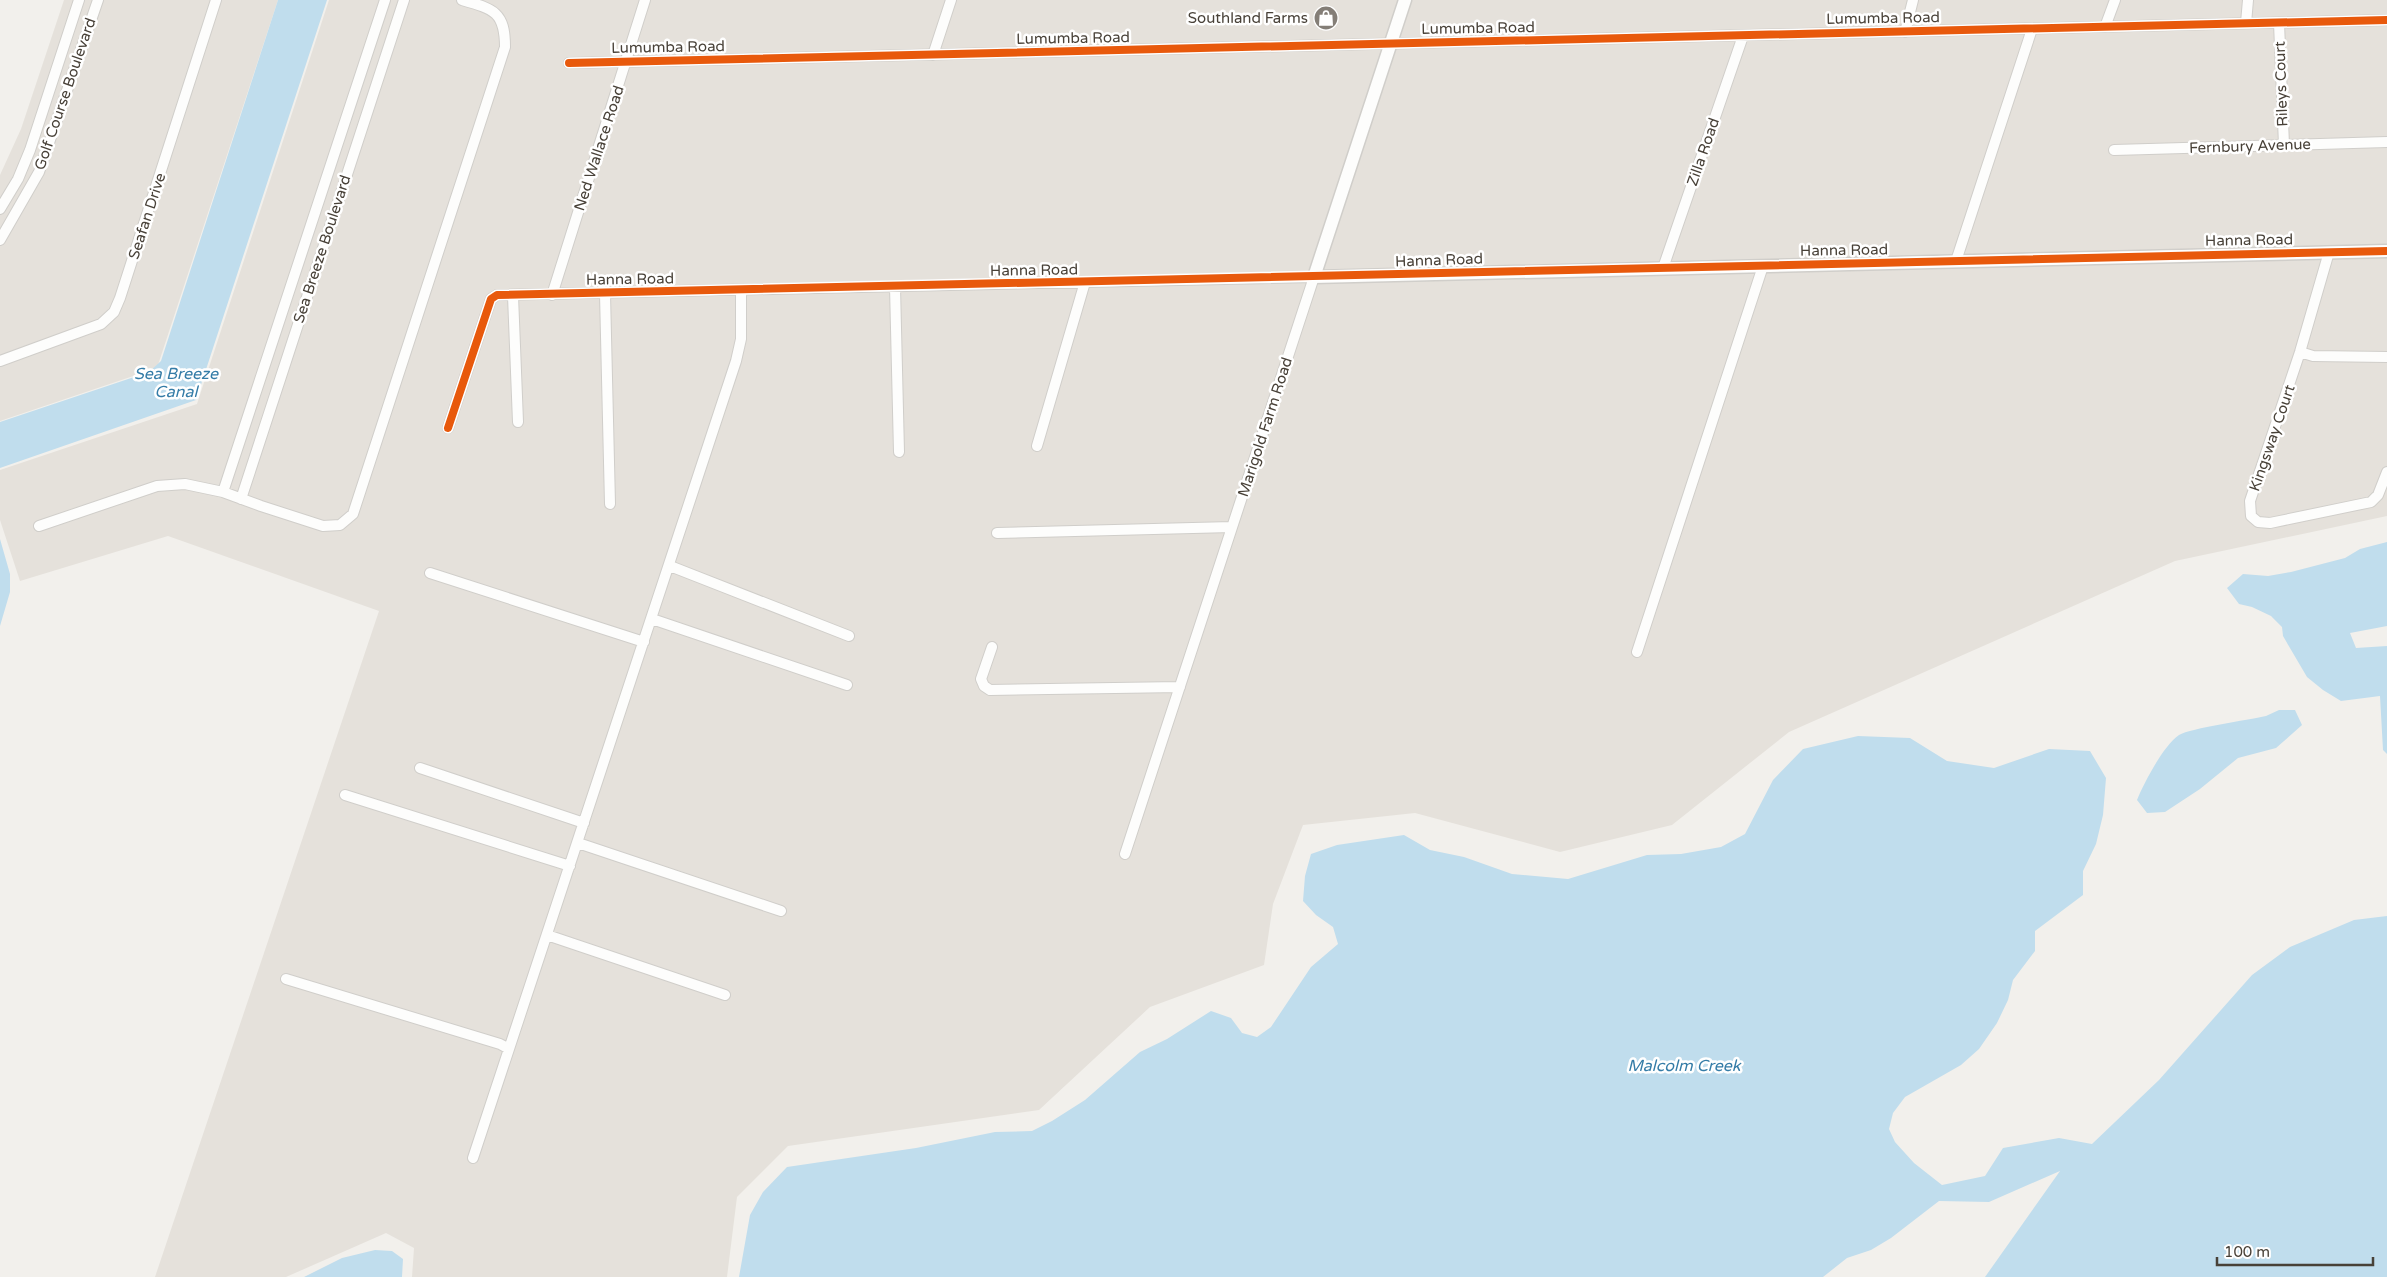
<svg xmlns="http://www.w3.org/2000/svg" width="2387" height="1277" font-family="'Varela Round',sans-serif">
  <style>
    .residential { fill: #e5e1db }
    .water { fill: #c0dded }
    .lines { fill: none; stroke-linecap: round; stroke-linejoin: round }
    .minor-casing { stroke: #d0ceca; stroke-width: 12 }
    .tertiary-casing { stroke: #d0ceca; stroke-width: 15 }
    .minor { stroke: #fdfdfc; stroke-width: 10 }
    .tertiary { stroke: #fdfdfc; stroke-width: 12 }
    .cycleway-casing { stroke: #fff; stroke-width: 11 }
    .cycleway { stroke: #e8590c; stroke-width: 8 }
    .labels { text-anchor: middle; stroke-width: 5; stroke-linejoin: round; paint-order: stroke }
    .poi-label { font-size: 15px; fill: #484138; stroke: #fff; text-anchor: end }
    .street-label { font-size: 15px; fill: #484138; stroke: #fff }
    .water-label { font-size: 16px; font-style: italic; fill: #347ca7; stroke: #fff }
  </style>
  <rect width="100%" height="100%" fill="#f2f0ec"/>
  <path class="residential" d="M64 0H278L157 368 0 421V175L21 129Z
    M329 0H2387V516L2175 561 1789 732 1672 825 1560 852 1415 813 1303 825 1273 904 1264 965 1150 1007 1039 1110 788 1146 737 1197 727 1277H412L414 1248 386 1233 286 1277H155L379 611 168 536 20 581 0 520V470L197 404Z"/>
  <path class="water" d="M278 0H327L196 400 0 468V422L149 372 161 361Z
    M0 539 10 574V592L0 626Z
    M2387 542V626L2350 633 2356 648 2387 646V754L2383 750 2380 696 2341 701 2323 690 2307 677 2283 636 2282 627 2271 616 2252 607 2239 604 2227 588 2243 574 2268 576 2291 572 2345 558 2360 549Z
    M2279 710H2295L2302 725 2276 748 2238 758 2200 789 2165 812 2147 813 2137 800C2144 783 2163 746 2179 735 2191 728 2248 720 2266 716Z
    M1858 736 1910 738 1947 761 1994 768 2049 749 2090 751 2106 778 2103 815 2096 844 2083 871V895L2035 931V951L2013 980 2008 1000 1997 1023 1979 1049 1961 1065 1905 1097 1893 1113 1889 1129 1895 1142 1914 1163 1942 1185 1985 1176 2003 1148 2059 1138 2092 1144 2159 1080 2252 975 2290 947 2354 920 2387 916V1277H1985L2060 1171 1989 1202 1939 1201 1891 1238 1871 1250 1847 1258 1823 1277H739L750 1215 763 1192 787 1167 916 1148 995 1132 1032 1131 1052 1121 1085 1100 1140 1052 1167 1039 1211 1011 1231 1018 1242 1033 1257 1037 1271 1027 1311 967 1338 944 1333 927 1316 915 1303 901 1305 876 1311 854 1337 845 1404 835 1430 850 1464 857 1512 874 1568 879 1647 855 1681 854 1721 847 1745 834 1773 780 1803 749Z
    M375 1250 392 1251 403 1259 402 1277H304L342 1258Z"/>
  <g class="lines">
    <defs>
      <path id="minor" d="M2246 23 2248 0
        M2279 23 2284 145
        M2105 27 2115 0
        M1905 32 1913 0
        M933 55 951 0
        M569 63 2387 20
        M2114 150 2387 142
        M0 209 18 179 30 150 79 0
        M0 240 39 172 98 0
        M2329 252 2300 352 2250 501 2251 516 2258 522 2270 523 2371 502 2378 495 2387 472
        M1956 261 2032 29
        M1663 268 1743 36
        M895 287 899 452
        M605 294 610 504
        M552 295 645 0
        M513 296 518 422
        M2300 352 2313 356 2387 357
        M0 361 101 324 114 312 120 298 216 0
        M448 428 491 299 497 295 1314 277 1125 854
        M1037 446 1085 282
        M223 492 385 0
        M241 499 404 0
        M39 526 157 486 185 484 223 492 261 506 323 526 340 525 353 514 505 47C505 12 494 9 462 0
        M997 533 1232 527
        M670 566 849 636
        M430 573 644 642
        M652 619 847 685
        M992 647 981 679 984 686 990 690 1180 687
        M1637 652 1763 266
        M420 768 584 823
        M345 795 570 866
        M578 843 781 911
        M547 935 725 995
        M286 979 500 1044 509 1049
        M473 1158 736 361 741 339V290"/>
      <path id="tertiary" d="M1405 0 1314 277 2387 251"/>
    </defs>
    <use href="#minor" class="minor-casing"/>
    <use href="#tertiary" class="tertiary-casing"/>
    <use href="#minor" class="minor"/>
    <use href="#tertiary" class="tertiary"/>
    <defs>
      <path id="cycleway" d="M569 63 2387 20
        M448 428 491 299 497 295 2387 251"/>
    </defs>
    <use href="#cycleway" class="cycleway-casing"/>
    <use href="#cycleway" class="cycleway"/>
  </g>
  <defs>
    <symbol id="shop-disc" viewBox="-11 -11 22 22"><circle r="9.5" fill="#847e77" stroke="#fff"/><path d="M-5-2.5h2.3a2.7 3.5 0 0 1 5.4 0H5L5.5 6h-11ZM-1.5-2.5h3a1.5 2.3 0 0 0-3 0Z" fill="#fff"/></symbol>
  </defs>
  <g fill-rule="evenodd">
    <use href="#shop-disc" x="1312" y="4" width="28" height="28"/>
  </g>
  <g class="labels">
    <g class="poi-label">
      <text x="1308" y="23">Southland Farms</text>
    </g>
    <g class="street-label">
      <text transform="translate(1883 18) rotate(-1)" y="5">Lumumba Road</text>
      <text transform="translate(1478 28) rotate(-1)" y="5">Lumumba Road</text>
      <text transform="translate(1073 38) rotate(-1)" y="5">Lumumba Road</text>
      <text transform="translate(668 47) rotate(-1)" y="5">Lumumba Road</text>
      <text transform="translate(2281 84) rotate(-92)" y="5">Rileys Court</text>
      <text transform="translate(65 94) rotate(-71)" y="5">Golf Course Boulevard</text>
      <text transform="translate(2250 146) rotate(-2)" y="5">Fernbury Avenue</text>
      <text transform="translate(599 148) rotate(-72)" y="5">Ned Wallace Road</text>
      <text transform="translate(1703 152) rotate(-71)" y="5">Zilla Road</text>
      <text transform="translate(147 216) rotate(-72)" y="5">Seafan Drive</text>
      <text transform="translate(2249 240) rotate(-1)" y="5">Hanna Road</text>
      <text transform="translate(322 249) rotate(-72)" y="5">Sea Breeze Boulevard</text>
      <text transform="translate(1844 250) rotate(-1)" y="5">Hanna Road</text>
      <text transform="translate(1439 260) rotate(-2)" y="5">Hanna Road</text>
      <text transform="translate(1034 270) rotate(-1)" y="5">Hanna Road</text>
      <text transform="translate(630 279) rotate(-1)" y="5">Hanna Road</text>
      <text transform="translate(1265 427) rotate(-72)" y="5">Marigold Farm Road</text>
      <text transform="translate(2272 438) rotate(-71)" y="5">Kingsway Court</text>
    </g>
    <g class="water-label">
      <text x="176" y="379">Sea Breeze<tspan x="176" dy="18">Canal</tspan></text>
      <text x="1684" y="1071">Malcolm Creek</text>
    </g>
  </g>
  <path d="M2217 1257v8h156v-8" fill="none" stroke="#484138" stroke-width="2.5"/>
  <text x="2224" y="1257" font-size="15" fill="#484138" stroke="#ffffff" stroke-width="4" paint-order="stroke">100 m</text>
</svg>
